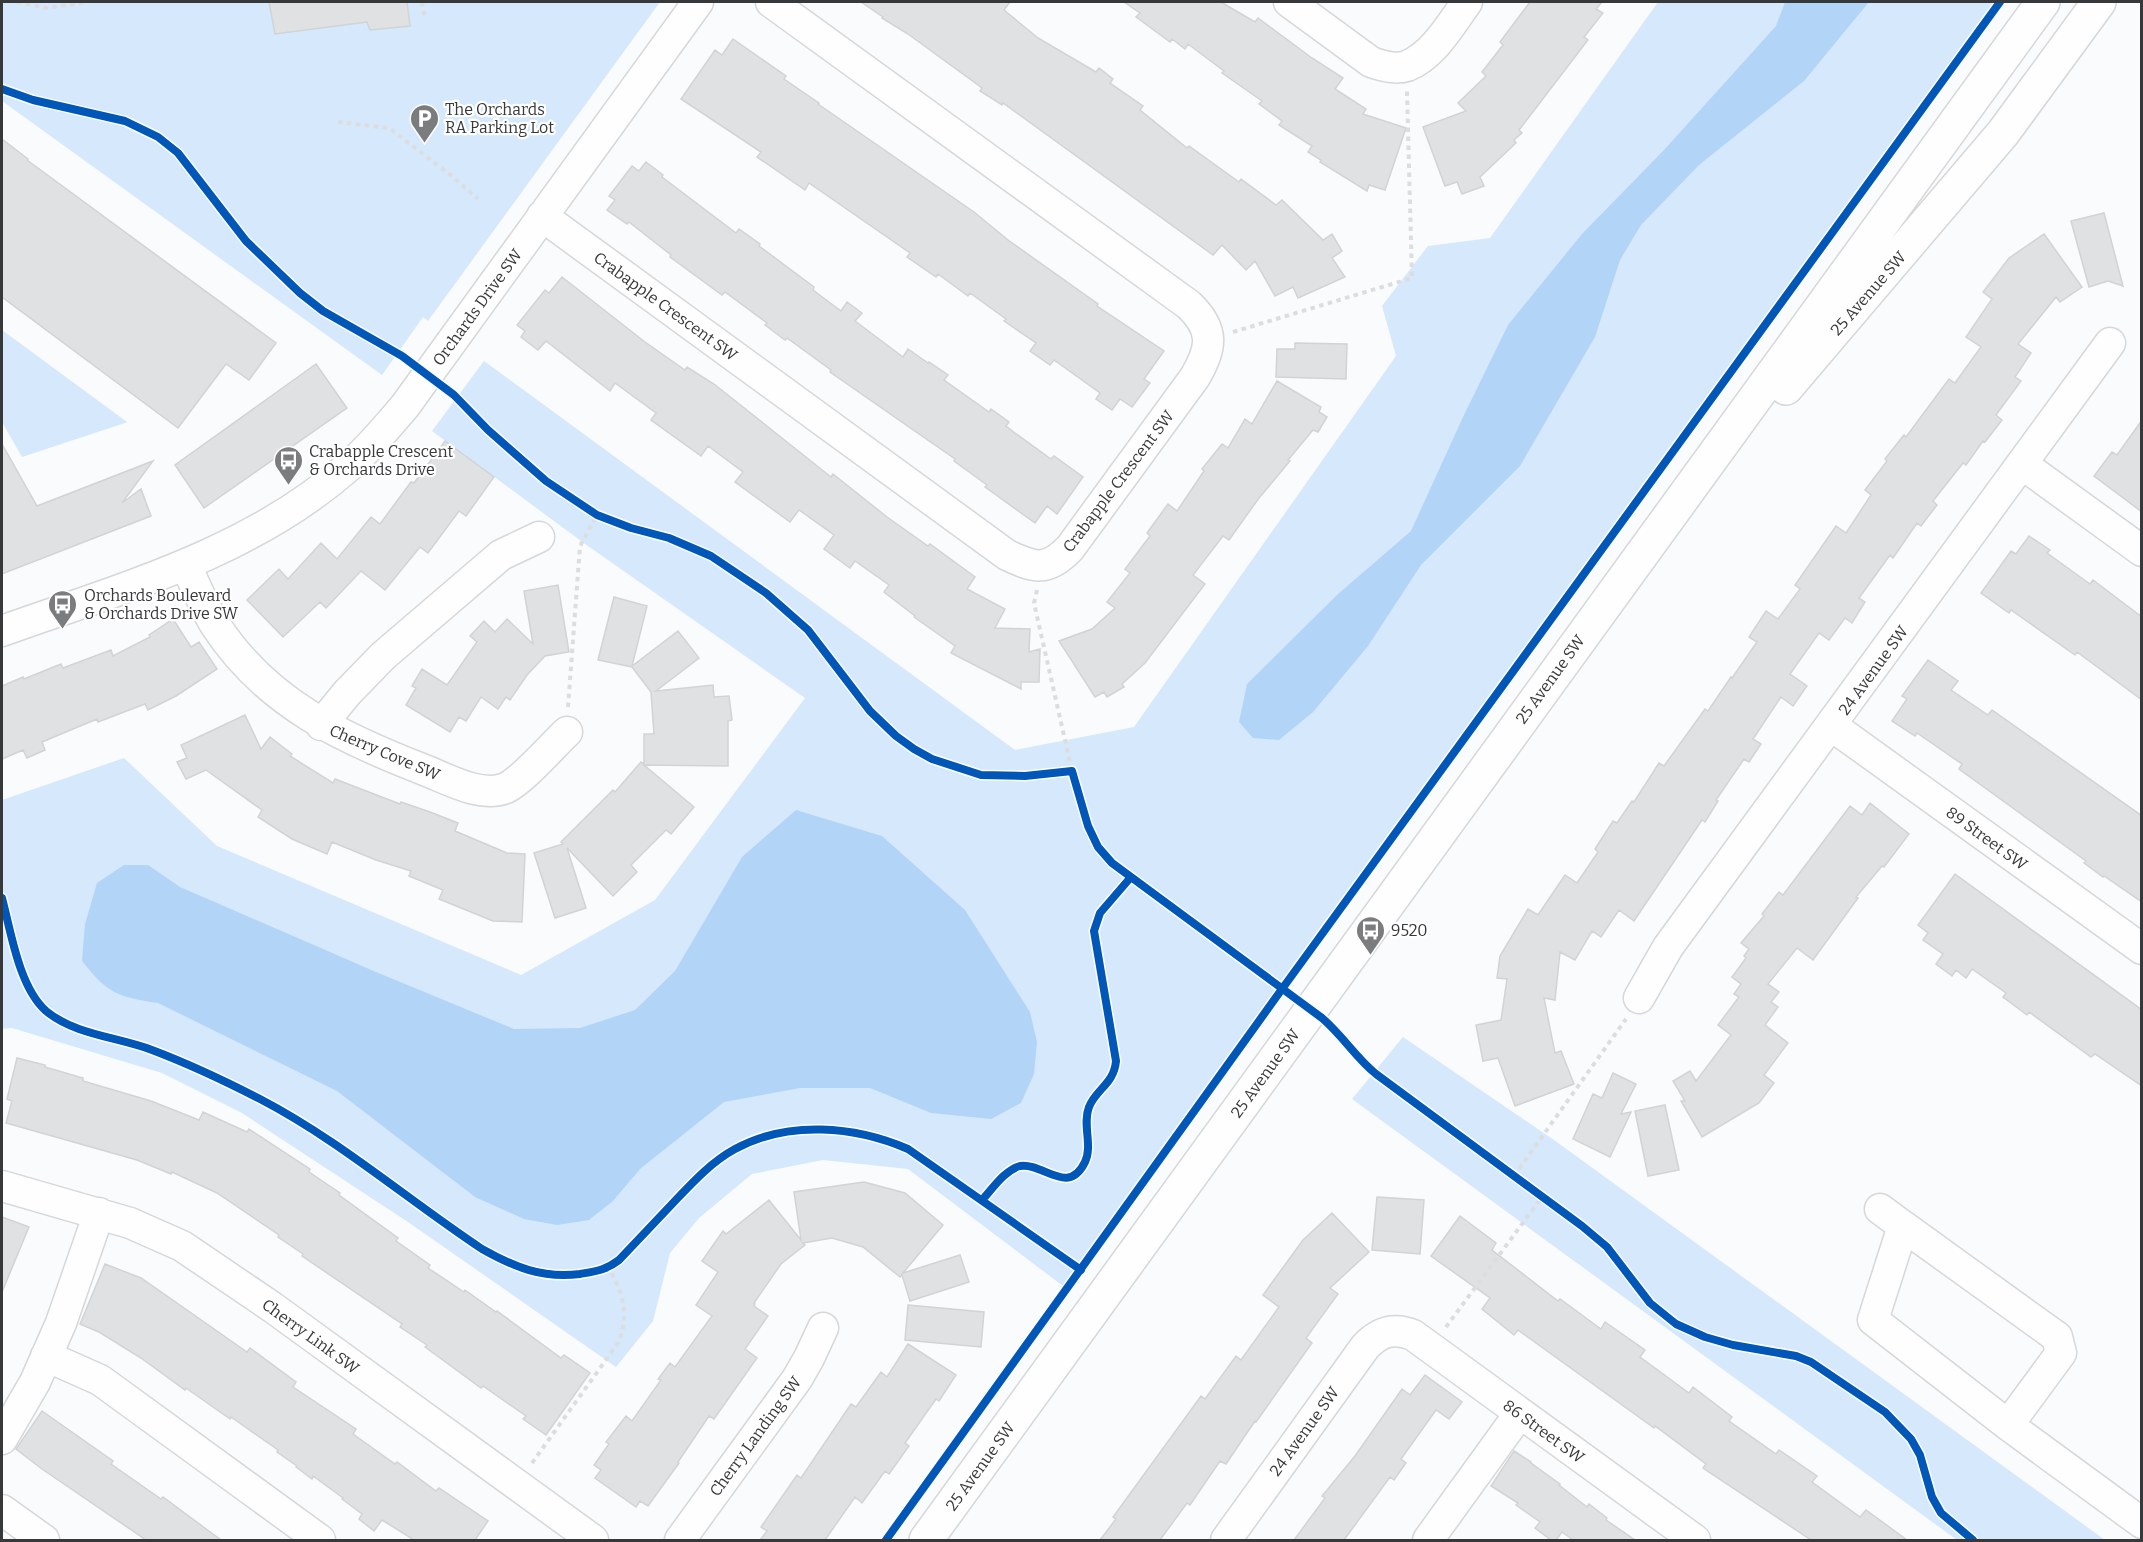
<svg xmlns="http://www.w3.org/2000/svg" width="2143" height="1542" font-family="Bitter,serif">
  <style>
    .green { fill: #d5e8fc }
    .water { fill: #b2d5f7 }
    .building { fill: #e0e1e3; stroke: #d2d3d4; stroke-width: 1.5 }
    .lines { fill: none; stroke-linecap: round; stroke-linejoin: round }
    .minor-casing { stroke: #d6d7d9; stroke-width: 33 }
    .major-casing { stroke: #d6d7d9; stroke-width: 36 }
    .path { stroke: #ddddde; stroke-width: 4; stroke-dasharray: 4.5 4.5; stroke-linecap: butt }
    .minor { stroke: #fefeff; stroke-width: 30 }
    .major { stroke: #fefeff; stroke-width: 33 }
    .cycleway-casing { stroke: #fff; stroke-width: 11 }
    .cycleway { stroke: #0057b8; stroke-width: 8 }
    .labels { text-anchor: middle; stroke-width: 4.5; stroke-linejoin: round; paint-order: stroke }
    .poi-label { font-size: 16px; fill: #373839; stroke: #fff; text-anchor: start }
    .street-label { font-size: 16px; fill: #373839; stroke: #fff }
  </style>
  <rect width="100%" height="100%" fill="#f9fbfd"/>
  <path class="green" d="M2 2H660L428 321 423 317 382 375 2 101Z
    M1658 2H1996L1063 1286 908 1169 823 1160 752 1174 699 1218 670 1253 653 1321 616 1367 408 1222 242 1113 162 1073 12 1028 2 1029V800L124 758 217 846 521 975 655 900 805 698 588 546 432 431 484 361 1015 750 1134 727 1396 356 1382 306 1428 246 1490 238Z
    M2 330 127 422H128L22 457 2 422Z
    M1403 1037 1554 1140 2105 1540H1957L1352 1099Z"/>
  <path class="water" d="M1785 2H1869L1804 81 1699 165 1641 225 1620 260 1595 337 1520 466 1421 565 1368 646 1313 712 1279 740 1253 738 1239 722 1247 684 1338 594 1411 531 1463 417 1508 325 1582 234 1664 150 1776 26Z
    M796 810 882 836 965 910 1030 1012 1037 1042 1034 1074 1021 1103 991 1119 931 1113 870 1088H800L724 1102 640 1169 613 1201 589 1220 557 1225 524 1219 475 1197 337 1091 158 1003C118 997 108 994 82 961L85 924 97 883 124 865H148L180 887 376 972 514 1029 580 1028 635 1010 675 971 742 857Z"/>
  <path class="building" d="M269 2H407L410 26 370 30 367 22 275 34Z
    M861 2H1010L1004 10 1038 38 1096 72 1099 68 1113 79 1110 83 1143 106 1140 110 1187 148 1189 146 1239 182 1241 179 1276 205 1282 200 1323 240 1332 234 1342 251 1332 258 1345 277 1298 298 1293 287 1275 296 1255 261 1246 270 1222 245 1213 255 1003 103 1002 105 980 91 982 88 908 34 882 18 883 17Z
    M1124 2H1221L1255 22 1258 18 1312 58 1343 78 1335 89 1366 109 1363 114 1406 128 1385 190 1369 185 1367 191 1320 162 1321 160 1308 152 1312 146 1279 125 1282 121 1259 104 1262 101 1222 73 1224 71 1188 44 1185 49 1172 39 1170 42 1136 17 1140 13Z
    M1530 2H1602L1596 9 1603 13 1584 37 1588 40 1519 130 1522 133 1514 140 1516 143 1480 177 1484 186 1462 194 1457 182 1445 186 1423 127 1466 111 1458 103 1486 76 1482 72 1503 45 1500 42Z
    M733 39 786 76 784 79 819 103 818 104 974 212 1008 240 1098 304 1097 306 1164 351 1144 379 1150 383 1132 407 1120 399 1112 410 1096 399 1100 393 1054 360 1050 365 1030 351 1036 343 1004 321 1006 319 970 293 968 296 938 274 936 277 907 257 910 253 809 183 805 190 757 157 761 152 681 99 715 50 722 55Z
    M2 139 28 159 27 160 276 343 249 380 226 364 178 428 2 297Z
    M646 162 663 175 662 177 736 233 739 229 760 244 759 246 814 287 813 290 841 311 847 302 862 313 855 321 903 357 908 349 928 363 929 362 948 375 944 380 989 412 991 409 1009 422 1006 426 1015 433 1051 459 1054 456 1083 477 1057 514 1047 506 1035 523 985 487 987 485 954 461 955 459 830 372 831 370 787 338 785 340 765 325 767 323 725 292 722 295 670 257 671 255 629 222 627 224 607 210 615 200 609 196 632 166 639 171Z
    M2104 213 2123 286 2108 281 2089 287 2071 221Z
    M2044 234 2082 287 2060 302 2056 297 2018 344 2031 353 2015 377 2021 381 1996 415 2002 420 1985 442 1983 441 1966 465 1963 463 1933 501 1937 505 1921 526 1917 523 1893 558 1890 555 1859 598 1865 602 1852 623 1845 618 1829 640 1819 633 1790 674 1807 686 1793 706 1781 697 1753 739 1761 744 1749 762 1744 759 1716 800 1718 801 1705 822 1702 820 1634 921 1619 910 1601 937 1592 931 1575 960 1560 952 1555 1000 1544 998 1555 1053 1561 1051 1574 1084 1515 1106 1498 1058 1483 1061 1476 1025 1501 1020 1507 979 1497 978 1500 956 1528 909 1538 915 1565 875 1577 883 1598 852 1595 849 1613 821 1617 823 1632 801 1634 802 1659 763 1664 766 1705 709 1708 711 1731 677 1732 678 1757 642 1749 637 1766 611 1778 619 1800 589 1795 585 1836 526 1846 533 1871 495 1865 490 1887 461 1885 459 1904 435 1906 437 1949 379 1955 383 1981 347 1966 337 1992 299 1983 292 2009 258Z
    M562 277 645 342 685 370 687 367 714 384 831 477 833 474 887 517 928 546 930 544 975 577 967 589 1005 609 995 628 1030 629 1029 652 1040 649 1039 682H1021V689L951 653 955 646 914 617 915 616 884 592 889 585 855 561 850 568 824 549 834 535 799 510 790 522 735 482 743 472 708 446 701 456 651 420 656 413 615 383 610 391 546 341 538 350 521 337 525 331 517 325 545 290 549 293Z
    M1295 343 1347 344 1346 379 1276 377 1277 349H1295Z
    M316 364 347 408 204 508 175 465Z
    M1277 381 1321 407 1319 412 1327 417 1318 432 1313 430 1288 460 1290 461 1259 498 1229 540 1223 536 1193 575 1205 584 1145 663 1122 684 1124 687 1107 697 1104 692 1095 697 1059 641 1092 629 1115 608 1107 602 1130 573 1125 569 1150 536 1147 533 1168 504 1177 511 1204 471 1202 469 1222 444 1228 448 1245 419 1252 424Z
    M2142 420V512L2094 476 2112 452 2117 455Z
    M445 441 494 477 466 516 459 511 428 553 420 547 385 590 361 571 326 608 320 602 283 637 247 600 279 569 288 579 321 543 337 559 371 517 380 524 411 482 414 483Z
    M2 444 37 506 153 461 122 503 141 489 151 516 2 574Z
    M2029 536 2050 550 2047 553 2090 584 2093 580 2142 617V700L2077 652 2075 655 2011 610 2009 613 1981 593 2011 551 2016 554Z
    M558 585 569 652 545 656 527 675 510 700 506 697 498 709 481 697 466 721 459 717 450 732 406 705 416 688 412 686 422 669 447 685 477 642 470 636 484 621 495 632 507 619 533 644 524 591Z
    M614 597 647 606 632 666 678 631 699 658 656 691 713 685 714 697 729 696 732 720 728 721V766L644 765 694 807 671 834 666 830 631 865 637 872 613 896 567 848 586 908 555 918 534 853 563 844 561 842 613 790 615 792 641 762 644 764V734H654L651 692 632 667 598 660Z
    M173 619 191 647 199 642 217 669 176 696 148 710 145 704 98 722 97 719 42 742 45 750 27 758 23 750 2 759V686L23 677 24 679 61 664 63 668 111 650 113 656 150 637 149 635Z
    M1928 660 1958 681 1951 690 1988 715 1992 710 2142 816V902L2104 876 2103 877 2084 863 2086 861 1959 769 1962 764 1917 733 1915 736 1892 721 1907 699 1902 696Z
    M245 715 261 749 270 737 292 754 290 756 333 783 335 779 400 804 401 802 430 812 458 823 455 831 507 853 525 854 522 922 493 921 439 899 443 890 409 876 411 871 376 860 332 842 327 854 292 839 258 817 262 810 206 770 186 779 177 762 187 758 181 745Z
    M1870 803 1909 834 1884 867 1882 866 1856 897 1858 898 1813 960 1797 948 1768 984 1779 992 1771 1002 1778 1007 1765 1025 1788 1043 1764 1075 1774 1083 1759 1103 1702 1137 1681 1101H1685L1673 1081 1690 1071 1696 1081 1731 1035 1718 1025 1739 997 1734 994 1741 984 1732 977 1746 958 1744 956 1749 949 1741 943 1764 916 1762 914 1779 892 1783 895 1850 806 1862 815Z
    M1955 874 2142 1010V1086L2095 1054 2091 1057 2029 1012 2027 1015 2003 997 2006 993 1972 969 1966 978 1956 970 1952 976 1936 964 1943 954 1923 940 1928 933 1918 925Z
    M17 1058 45 1065V1067L83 1078V1081L151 1101 199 1120 203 1112 247 1132 249 1129 310 1169 309 1172 340 1193 339 1195 398 1238 396 1241 430 1265 428 1268 464 1292 465 1290 496 1312 497 1311 561 1358 564 1355 590 1373 546 1435 523 1419 526 1416 483 1386 481 1388 425 1347 427 1345 400 1327 402 1324 302 1256 303 1254 278 1237 279 1235 217 1193 172 1172 171 1174 137 1160 6 1123 12 1101 7 1099Z
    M1613 1073 1636 1084 1621 1114 1631 1112 1610 1157 1573 1139 1593 1094 1602 1098Z
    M1665 1105 1679 1170 1648 1176 1635 1111Z
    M864 1182 905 1193 943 1225 903 1273 960 1255 969 1282 910 1301 902 1275 900 1277 863 1247 832 1238 803 1243 805 1245 781 1264 754 1303 755 1304 754 1306 768 1316 745 1349 757 1358 714 1419 709 1416 678 1462 679 1463 648 1506 640 1501 636 1507 595 1478 601 1470 594 1465 609 1444 606 1442 626 1416 632 1421 661 1380 658 1379 670 1363 675 1367 712 1316 696 1305 718 1272 702 1261 723 1231 726 1234 769 1200 801 1240 794 1192Z
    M1377 1197 1424 1200 1420 1254 1372 1250Z
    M1332 1213 1369 1252 1330 1288 1338 1294 1306 1338 1312 1343 1256 1422 1255 1421 1226 1464 1220 1461 1190 1505 1187 1503 1160 1540H1100L1116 1519 1113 1517 1201 1396 1205 1399 1236 1356 1241 1360 1279 1307 1263 1295 1303 1240Z
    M1460 1216 1496 1243 1492 1250 1558 1301 1560 1299 1601 1329 1605 1322 1645 1350 1640 1357 1689 1393 1693 1387 1732 1417 1729 1421 1776 1454 1779 1450 1817 1476 1812 1482 1860 1517 1866 1510 1907 1540H1811L1703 1468 1706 1464 1655 1426 1654 1428 1518 1330 1514 1335 1482 1309 1490 1298 1431 1256Z
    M2 1217 29 1227 2 1292Z
    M105 1264 141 1278 247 1352 250 1348 296 1382 293 1387 356 1429 353 1434 395 1464 397 1462 436 1491 439 1488 488 1521 475 1540H414L382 1520 374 1531 359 1519 362 1514 342 1499 343 1498 313 1476 312 1479 296 1467 297 1466 277 1452 278 1450 231 1417 230 1419 186 1388 185 1390 141 1358 99 1332 80 1324Z
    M908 1305 984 1312 981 1347 905 1340Z
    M908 1344 956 1375 939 1401 936 1399 905 1443 909 1446 889 1474 885 1471 862 1503 855 1497 825 1540H760L767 1531 761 1527 797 1475 801 1478 851 1404 856 1407 881 1372 887 1377Z
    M1425 1375 1462 1402 1449 1419 1436 1410 1401 1459 1406 1463 1394 1480 1390 1477 1344 1540H1294L1325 1498 1322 1496 1355 1456 1402 1389 1410 1395Z
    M42 1411 113 1461 111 1464 161 1499 163 1497 221 1540H146L42 1469 16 1449Z
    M1514 1451 1531 1462V1463L1560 1484 1559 1485 1587 1507 1589 1504 1607 1518 1606 1520 1635 1540H1573L1562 1532 1556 1540H1551L1535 1528 1540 1522 1516 1505 1518 1503 1491 1486Z"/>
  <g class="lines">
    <defs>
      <path id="minor" d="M1289 2 1371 62C1382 66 1396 70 1407 66 1434 55 1451 24 1467 2
        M542 216 1007 555C1035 568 1047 572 1070 548L1195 377C1212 348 1215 330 1189 305L771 2
        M2022 464 2142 551
        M186 565C195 585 204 607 216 626 267 704 344 739 427 771 449 780 482 798 506 788 523 780 552 746 567 732
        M2 631C122 588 251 553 349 466 370 448 387 427 405 406L698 2
        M321 725 347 693 383 656 501 555 539 537
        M1832 726 2142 949
        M1639 998 1668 947 2110 343
        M2 1186 130 1223 182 1246 272 1307 593 1540
        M1880 1209 1903 1226
        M46 1356 100 1380 320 1540
        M2008 1425 2061 1353 2057 1337 1903 1226 1873 1320 2008 1425 2142 1523
        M2 1439 35 1382 61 1323 99 1213
        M2 1510 44 1540
        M680 1540 797 1379 809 1358 823 1328
        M1226 1540 1365 1347C1379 1332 1393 1327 1413 1335L1695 1540
        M1428 1540 1520 1413"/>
      <path id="major" d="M1786 388 2003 133 2099 2
        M926 1540 2043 2"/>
    </defs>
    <use href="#minor" class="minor-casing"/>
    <use href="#major" class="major-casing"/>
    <path class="path" d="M17 2 47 8 87 2
      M422 2 425 18
      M338 122 389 128 453 177 478 199
      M1233 332 1412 278 1407 91
      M1037 590 1034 603 1072 771
      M568 707 580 546 597 515
      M1514 1176 1626 1019
      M1446 1327 1542 1197
      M532 1463 618 1343C630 1315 623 1294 609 1268"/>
    <use href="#minor" class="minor"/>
    <use href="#major" class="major"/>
    <defs>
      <path id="cycleway" d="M2 89 33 100 125 121 158 137 178 153 246 241 300 293 323 311 402 356 454 395 488 430 546 481 597 515 631 528 669 538 711 556 766 593 808 630 870 711 896 736 914 749 932 759 981 775 1025 776 1072 771 1088 826 1098 847 1112 863 1322 1018C1343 1036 1356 1058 1376 1074L1582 1226 1607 1247 1650 1303 1676 1324 1705 1337 1733 1345 1796 1356 1811 1362 1885 1412 1911 1439 1920 1455 1932 1497 1941 1513 1973 1540
        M2 898C11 932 19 987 46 1011 75 1035 118 1037 152 1050 189 1064 225 1081 260 1099 339 1140 408 1200 482 1249 514 1267 543 1279 580 1274 597 1271 606 1270 619 1260 637 1241 655 1222 673 1203 692 1183 711 1162 735 1149 788 1120 855 1126 908 1149L1081 1270
        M983 1199C993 1188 1005 1170 1020 1166 1043 1162 1068 1197 1085 1162 1093 1145 1082 1125 1089 1107 1096 1089 1114 1084 1116 1061L1094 931 1100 913 1131 877
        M886 1540 1282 989 2000 2"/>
    </defs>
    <use href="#cycleway" class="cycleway-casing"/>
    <use href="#cycleway" class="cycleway"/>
  </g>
  <defs>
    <symbol id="parking-pin" viewBox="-11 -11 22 30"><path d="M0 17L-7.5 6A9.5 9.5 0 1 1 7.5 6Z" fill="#7b7c7e" stroke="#fff"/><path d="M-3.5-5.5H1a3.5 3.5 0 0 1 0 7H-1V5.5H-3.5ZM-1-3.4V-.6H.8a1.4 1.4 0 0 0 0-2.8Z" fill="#fff"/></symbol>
    <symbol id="bus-pin" viewBox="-11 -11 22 30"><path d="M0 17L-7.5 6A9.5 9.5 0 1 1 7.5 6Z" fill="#7b7c7e" stroke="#fff"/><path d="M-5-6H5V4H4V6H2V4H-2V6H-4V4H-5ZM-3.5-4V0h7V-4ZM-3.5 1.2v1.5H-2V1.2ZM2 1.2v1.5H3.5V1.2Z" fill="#fff"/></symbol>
  </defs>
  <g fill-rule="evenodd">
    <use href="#parking-pin" x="408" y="102" width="33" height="45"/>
    <use href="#bus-pin" x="272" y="444" width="33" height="45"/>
    <use href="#bus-pin" x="46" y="588" width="33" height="45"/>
    <use href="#bus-pin" x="1354" y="914" width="33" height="45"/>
  </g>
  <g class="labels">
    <g class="poi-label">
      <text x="445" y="115">The Orchards<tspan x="445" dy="18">RA Parking Lot</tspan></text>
      <text x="309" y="457">Crabapple Crescent<tspan x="309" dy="18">&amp; Orchards Drive</tspan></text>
      <text x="84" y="601">Orchards Boulevard<tspan x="84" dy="18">&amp; Orchards Drive SW</tspan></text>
      <text x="1391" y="936">9520</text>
    </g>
    <g class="street-label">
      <text transform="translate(1868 293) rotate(-49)" y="6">25 Avenue SW</text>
      <text transform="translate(666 306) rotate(36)" y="6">Crabapple Crescent SW</text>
      <text transform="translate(477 307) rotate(-54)" y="6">Orchards Drive SW</text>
      <text transform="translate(1118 481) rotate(-53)" y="6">Crabapple Crescent SW</text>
      <text transform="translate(1873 670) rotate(-54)" y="6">24 Avenue SW</text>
      <text transform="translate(1550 679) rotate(-54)" y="6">25 Avenue SW</text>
      <text transform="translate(385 752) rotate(23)" y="6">Cherry Cove SW</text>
      <text transform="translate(1987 838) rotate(36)" y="6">89 Street SW</text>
      <text transform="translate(1265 1073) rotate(-54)" y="6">25 Avenue SW</text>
      <text transform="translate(311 1336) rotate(36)" y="6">Cherry Link SW</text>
      <text transform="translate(1304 1431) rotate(-54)" y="6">24 Avenue SW</text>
      <text transform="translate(1544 1431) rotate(36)" y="6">86 Street SW</text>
      <text transform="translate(755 1436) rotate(-54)" y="6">Cherry Landing SW</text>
      <text transform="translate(980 1466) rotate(-54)" y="6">25 Avenue SW</text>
    </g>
  </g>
  <rect width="2143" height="1542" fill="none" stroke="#373839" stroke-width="6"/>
</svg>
